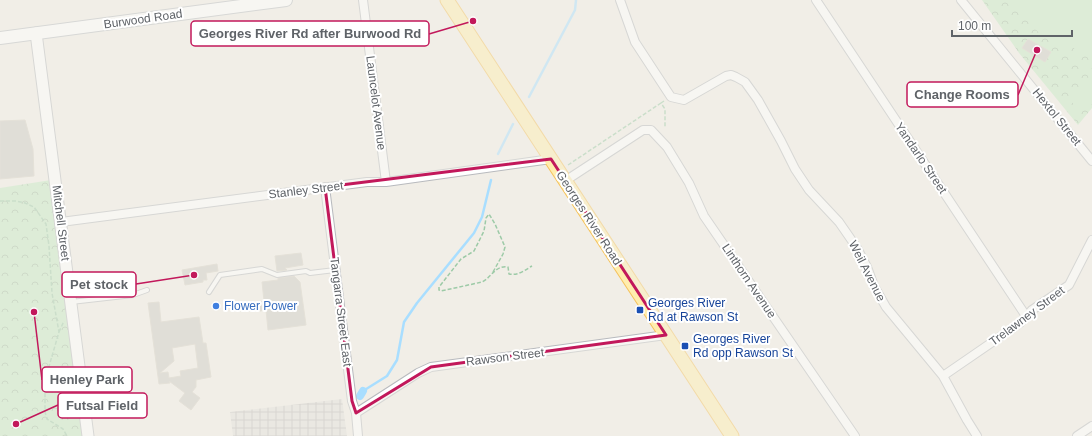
<svg xmlns="http://www.w3.org/2000/svg" width="1092" height="436" font-family="Arial,sans-serif">
  <style>
    .industrial { fill: url(#industrial-grid) }
    .park { fill: url(#park-crowns) }
    .pitch { fill: #c6e9c4 }
    .lines { fill: none; stroke-linecap: round; stroke-linejoin: round }
    .stream { stroke: #a9deff; stroke-width: 2.5 }
    .canal { stroke: #a9deff; stroke-width: 8 }
    .building { fill: #ccc9c4; stroke: #d6d0c5; fill-rule: evenodd }
    .service-casing { stroke: #b8babe; stroke-width: 6 }
    .minor-casing { stroke: #b8babe; stroke-width: 10 }
    .tertiary-casing { stroke: #b8babe; stroke-width: 13 }
    .secondary-casing { stroke: #b9bcc1; stroke-width: 14 }
    .primary-casing { stroke: #f5c25d; stroke-width: 15 }
    .path { stroke: #9dcaa7; stroke-width: 1.5; stroke-dasharray: 4 2; stroke-linecap: butt }
    .service { stroke: #fff; stroke-width: 4 }
    .minor { stroke: #fff; stroke-width: 8 }
    .tertiary { stroke: #fff; stroke-width: 11 }
    .secondary { stroke: #fff; stroke-width: 12 }
    .primary { stroke: #ffedae; stroke-width: 13 }
    .marked { fill: none; stroke: #c2185b; stroke-width: 3; stroke-linejoin: round }
    .shop-dot { fill: #3f7fe0; stroke: #fff; stroke-width: 1.5 }
    .transit-dot { fill: #1a4fb4; stroke: #fff; stroke-width: 1.5 }
    .labels { text-anchor: middle; stroke-width: 4; stroke-linejoin: round; paint-order: stroke }
    .street-label { font-size: 12px; fill: #5f6368; stroke: #fff }
    .transit-label { font-size: 12px; fill: #164399; stroke: #fff; text-anchor: start }
    .shop-label { font-size: 12px; fill: #366cbe; stroke: #fff; text-anchor: start }
    .leader { fill: none; stroke: #c2185b; stroke-width: 1.5 }
    .callout-dot { fill: #c2185b; stroke: #fff; stroke-width: 1.5 }
    .callout { fill: #fff; stroke: #c2185b; stroke-width: 1.5 }
    .callout-label { font-size: 13px; text-anchor: middle; font-weight: bold; fill: #5f6368 }
  </style>
  <defs>
    <pattern id="industrial-grid" width="8" height="8" patternUnits="userSpaceOnUse"><rect width="8" height="8" fill="#e3e0dc"/><path d="M0 4h8M4 0v8" fill="none" stroke="#bbb9b6"/></pattern>
    <pattern id="park-crowns" width="20" height="18" patternUnits="userSpaceOnUse"><rect width="20" height="18" fill="#c6e9c4"/><path d="M2 6a3 3 0 1 1 6 0M12 15a3 3 0 1 1 6 0" fill="none" stroke="#a4c0a3"/></pattern>
  </defs>
  <rect width="100%" height="100%" fill="#f1eee7"/>
  <path class="industrial" d="M342 399 347 436H233L230 412Z"/>
  <path class="park" d="M982 0H1092V108L1078 125 1019 53Z
    M51 180 83 436H0V188Z"/>
  <path class="pitch" d="M1019 0H1092V52L1079 58 1074 48C1066 46 1056 44 1049 40 1035 32 1023 17 1019 0Z
    M1092 73V92L1079 108 1070 101Z"/>
  <g class="lines">
    <path class="stream" d="M529 97 575 10 576 0
      M498 154 513 124
      M363 391 387 376 397 360 404 322 417 303 474 233 482 217 491 180"/>
    <path class="canal" d="M360 396 363 391"/>
  </g>
  <path class="building" d="M1028 39 1051 52 1045 62 1022 48Z
    M25 120 33 149 34 176 0 179V121Z
    M301 253 303 265 285 268 287 270 277 271 275 256Z
    M217 264 218 271 206 273 207 280H203V282L185 285 182 270Z
    M294 276 300 282 306 325 268 330 266 310 260 311 259 302 264 301 262 282 278 280V278Z
    M159 302 161 322 199 317 203 343H206L211 377 196 380V387L192 392 200 398 191 410 179 401 185 393 169 381 170 383 159 384 148 303ZM195 344 198 368 180 371 181 376 169 378 168 372 160 373 174 361 172 348Z"/>
  <g class="lines">
    <defs>
      <path id="service" d="M209 292 220 275 262 269 277 275 306 271 310 273 335 270
        M71 302 133 295 147 290"/>
      <path id="minor" d="M363 0 386 182
        M620 0 635 42 671 97 684 100 726 76 731 75 736 77 745 82 758 100 781 141 795 169 809 190 839 222 857 248 867 267 874 286 886 307 943 376 967 420 977 436
        M816 0 1026 316
        M961 0 1092 161
        M565 181 643 130H651L667 147 689 183 704 216 855 436
        M325 187 352 401 356 413 358 436
        M61 222 367 182H386L551 159
        M943 376 1020 323 1032 310 1069 285 1092 240
        M356 413 418 373 431 367 666 335
        M1077 436 1092 426"/>
      <path id="tertiary" d="M36 33 88 436"/>
      <path id="secondary" d="M0 38 286 0"/>
      <path id="primary" d="M447 0 732 436"/>
    </defs>
    <use href="#service" class="service-casing"/>
    <use href="#minor" class="minor-casing"/>
    <use href="#tertiary" class="tertiary-casing"/>
    <use href="#secondary" class="secondary-casing"/>
    <use href="#primary" class="primary-casing"/>
    <path class="path" d="M664 101 661 103 665 109V128
      M568 165 661 103
      M0 201H16L25 203 34 207 46 224 49 246 52 293 59 332 45 380V412L47 419 63 429 67 436
      M493 272 503 254 505 247 495 224 489 214 486 218 484 231 474 251 461 259 439 287V290L441 291 482 282C492 277 495 265 508 267L509 274C518 276 525 270 532 266
      M59 332 64 321"/>
    <use href="#service" class="service"/>
    <use href="#minor" class="minor"/>
    <use href="#tertiary" class="tertiary"/>
    <use href="#secondary" class="secondary"/>
    <use href="#primary" class="primary"/>
  </g>
  <path d="M0 0H1092V436H0ZM551 159 666 335 431 367 356 413 352 401 325 187Z" fill="#f1eee7" fill-opacity=".55" fill-rule="evenodd"/>
  <path class="marked" d="M551 159 666 335 431 367 356 413 352 401 325 187Z"/>
  <circle class="shop-dot" cx="216" cy="306" r="4"/>
  <g class="transit-dot">
    <rect x="636" y="306" width="8" height="8" rx="2"/>
    <rect x="681" y="342" width="8" height="8" rx="2"/>
  </g>
  <g class="labels">
    <g class="street-label">
      <text transform="translate(143 19) rotate(-8)" y="4">Burwood Road</text>
      <text transform="translate(376 103) rotate(83)" y="4">Launcelot Avenue</text>
      <text transform="translate(1057 117) rotate(51)" y="4">Hextol Street</text>
      <text transform="translate(921 158) rotate(56)" y="4">Yandarlo Street</text>
      <text transform="translate(306 190) rotate(-7)" y="4">Stanley Street</text>
      <text transform="translate(589 218) rotate(57)" y="4">Georges River Road</text>
      <text transform="translate(61 223) rotate(83)" y="4">Mitchell Street</text>
      <text transform="translate(867 271) rotate(63)" y="4">Weil Avenue</text>
      <text transform="translate(749 281) rotate(56)" y="4">Linthorn Avenue</text>
      <text transform="translate(341 312) rotate(83)" y="4">Tangarra Street East</text>
      <text transform="translate(1027 316) rotate(-37)" y="4">Trelawney Street</text>
      <text transform="translate(505 357) rotate(-7)" y="4">Rawson Street</text>
    </g>
    <g class="transit-label">
      <text x="648" y="307">Georges River<tspan x="648" dy="14">Rd at Rawson St</tspan></text>
      <text x="693" y="343">Georges River<tspan x="693" dy="14">Rd opp Rawson St</tspan></text>
    </g>
    <g class="shop-label">
      <text x="224" y="310">Flower Power</text>
    </g>
  </g>
  <path class="leader" d="M473 21L429 34M1037 50L1018 95M194 275L136 284M34 312L42 380M16 424L58 405"/>
  <g class="callout-dot">
    <circle cx="473" cy="21" r="4"/>
    <circle cx="1037" cy="50" r="4"/>
    <circle cx="194" cy="275" r="4"/>
    <circle cx="34" cy="312" r="4"/>
    <circle cx="16" cy="424" r="4"/>
  </g>
  <g class="callout">
    <rect x="191" y="21" width="238" height="25" rx="4"/>
    <rect x="907" y="82" width="111" height="25" rx="4"/>
    <rect x="62" y="272" width="74" height="25" rx="4"/>
    <rect x="42" y="367" width="90" height="25" rx="4"/>
    <rect x="58" y="393" width="89" height="25" rx="4"/>
  </g>
  <g class="callout-label">
    <text x="310" y="38">Georges River Rd after Burwood Rd</text>
    <text x="962" y="99">Change Rooms</text>
    <text x="99" y="289">Pet stock</text>
    <text x="87" y="384">Henley Park</text>
    <text x="102" y="410">Futsal Field</text>
  </g>
  <path d="M952 30v6h120v-6" fill="none" stroke="#5f6368" stroke-width="2"/>
  <text x="958" y="30" font-size="12" fill="#5f6368" stroke="#ffffff" stroke-width="3" paint-order="stroke">100 m</text>
</svg>
